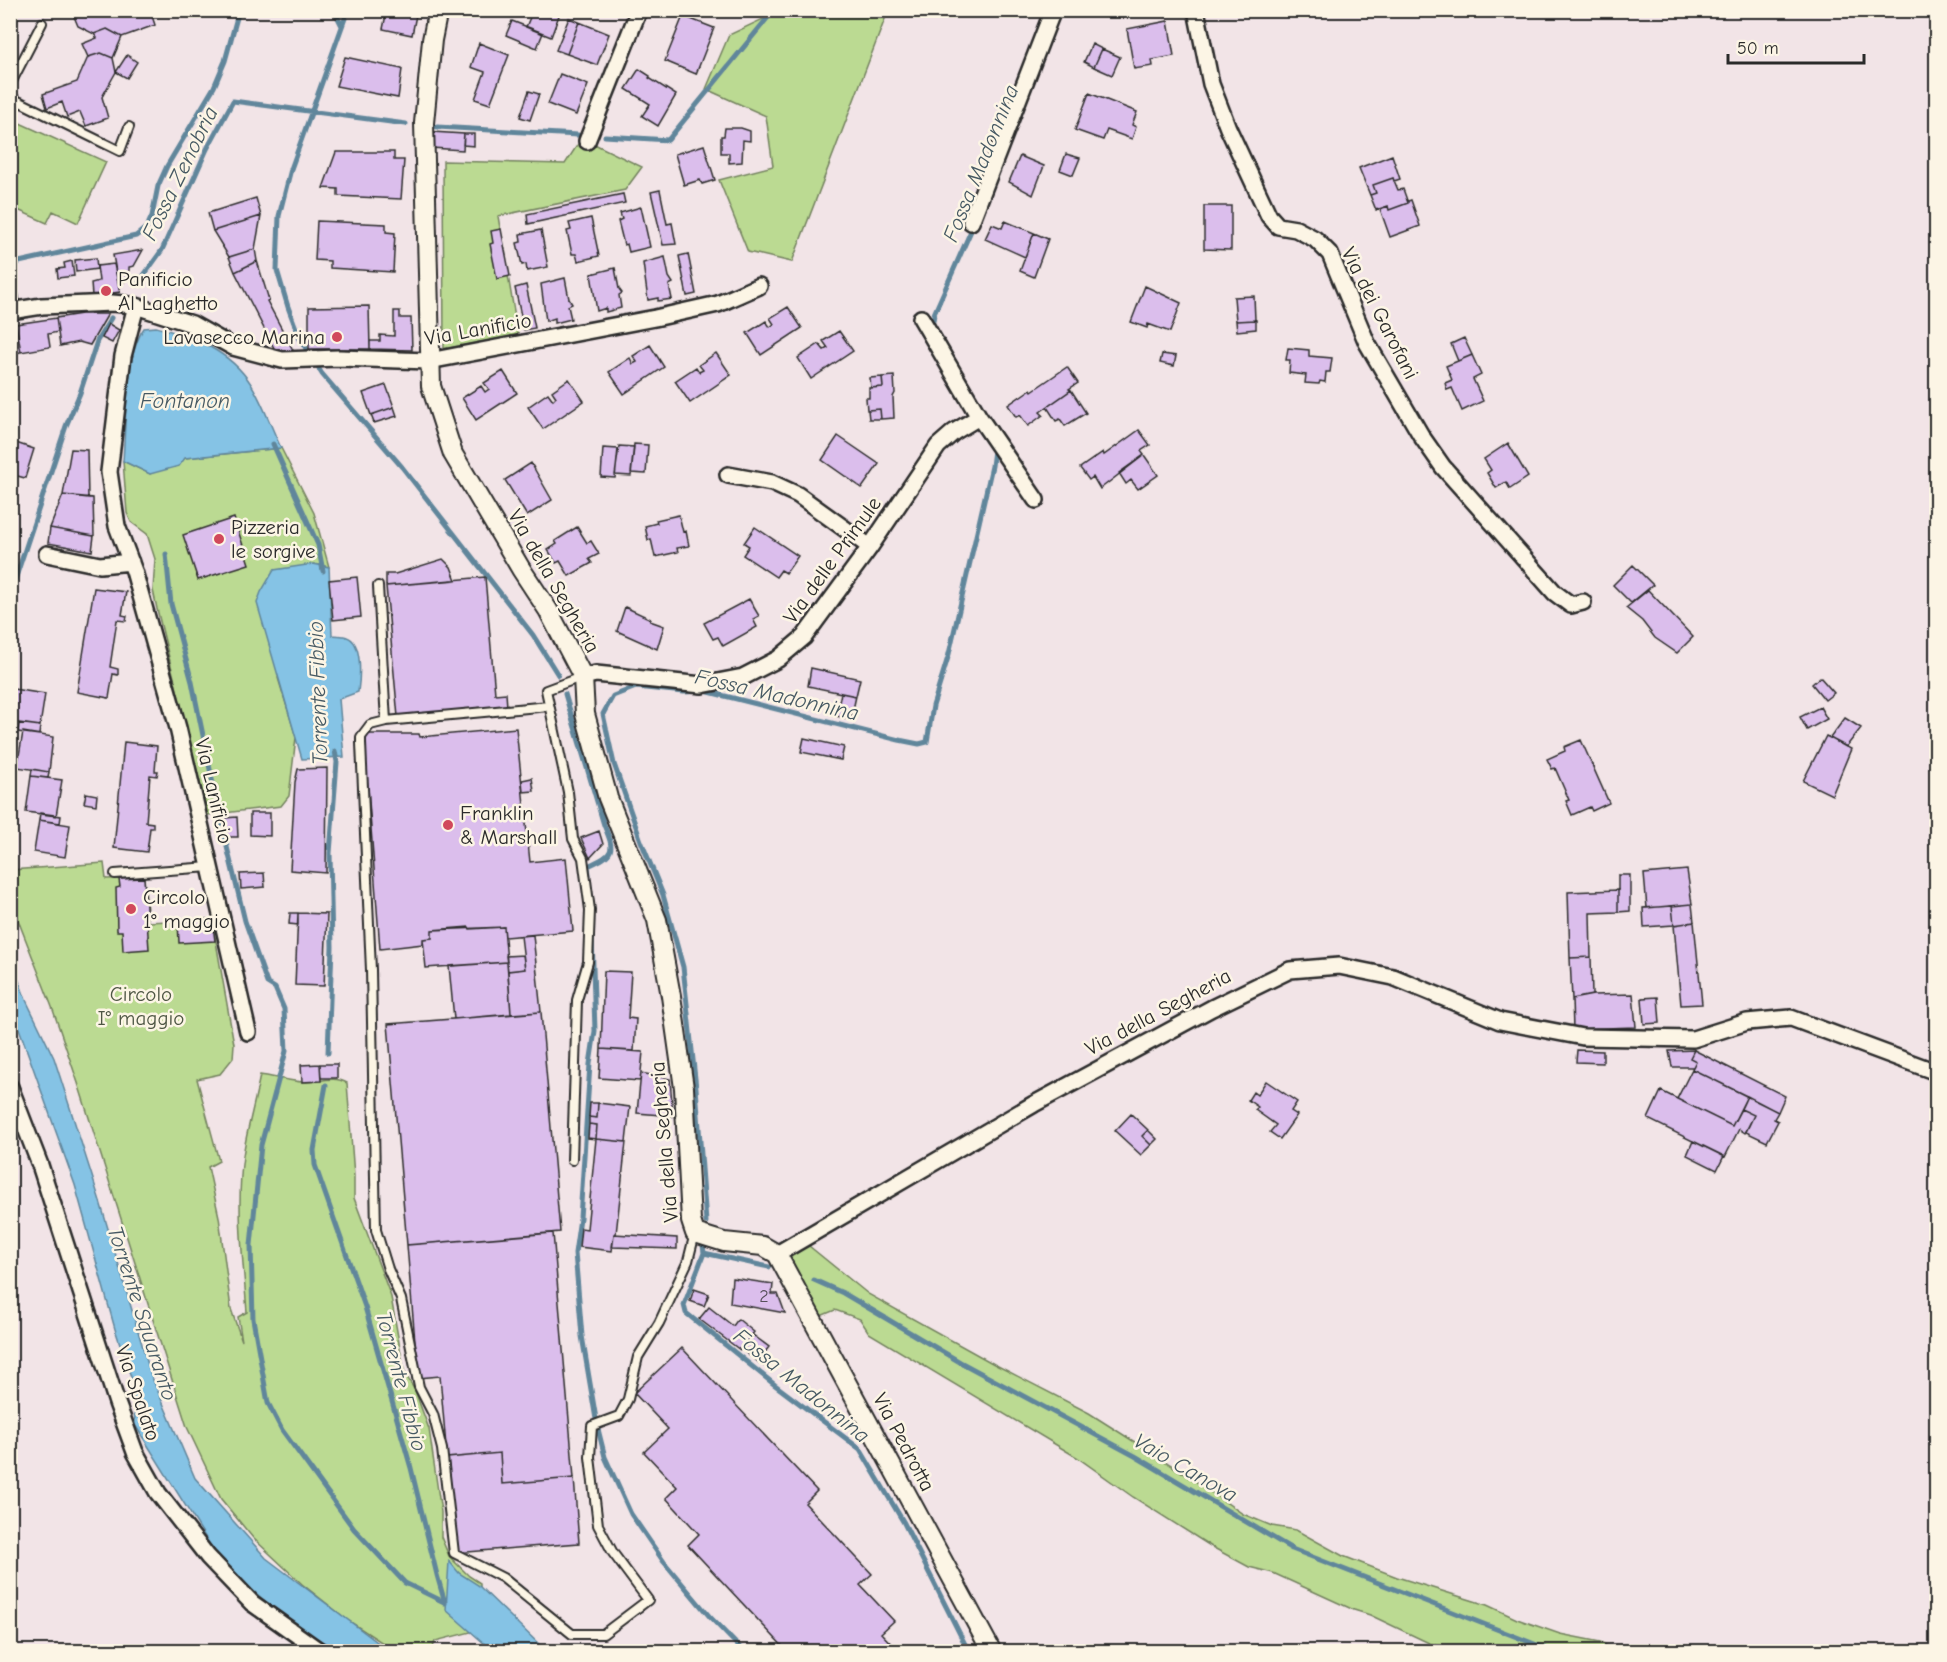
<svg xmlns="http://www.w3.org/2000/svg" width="1947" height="1662" font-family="'Comic Neue',sans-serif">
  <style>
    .green { fill: #bbda92; stroke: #73825e; stroke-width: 1.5 }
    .water { fill: #85c3e5; stroke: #61869b; stroke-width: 1.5 }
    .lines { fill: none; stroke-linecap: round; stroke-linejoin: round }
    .stream { stroke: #61869b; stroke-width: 5 }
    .building { fill: #dbbeec; stroke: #2b2b2b; stroke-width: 1.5 }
    .service-casing { stroke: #2b2b2b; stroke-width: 12 }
    .minor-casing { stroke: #2b2b2b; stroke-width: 20 }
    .tertiary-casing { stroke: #2b2b2b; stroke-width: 22 }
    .service { stroke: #fcf5e5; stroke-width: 8 }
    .minor { stroke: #fcf5e5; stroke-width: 15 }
    .tertiary { stroke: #fcf5e5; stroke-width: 18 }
    .poi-dot { fill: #d1495b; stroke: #fcf5e5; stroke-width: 2 }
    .labels { text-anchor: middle; stroke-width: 5; stroke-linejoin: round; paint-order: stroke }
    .number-label { font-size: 18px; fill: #57505b }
    .poi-label { font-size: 21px; fill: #2b2b2b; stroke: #fcf5e5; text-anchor: start }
    .street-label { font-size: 21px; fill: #2b2b2b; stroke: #fcf5e5 }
    .park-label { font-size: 21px; fill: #4f5745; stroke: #fcf5e5 }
    .water-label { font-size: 22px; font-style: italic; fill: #465963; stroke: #fcf5e5 }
  </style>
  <rect width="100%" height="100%" fill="#f2e4e7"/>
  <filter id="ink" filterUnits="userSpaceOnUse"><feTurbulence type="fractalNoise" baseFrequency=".0167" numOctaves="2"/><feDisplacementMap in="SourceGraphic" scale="12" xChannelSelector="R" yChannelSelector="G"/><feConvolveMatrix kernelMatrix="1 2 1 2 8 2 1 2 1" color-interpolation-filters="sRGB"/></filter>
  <g filter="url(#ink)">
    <path class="green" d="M780 11H888L792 262 748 252 719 180 773 166 766 116 706 89 729 35Z
      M11 119 106 162 78 223 53 211 47 223 11 207Z
      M582 138 642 167 625 190 498 216 518 335 444 349 443 161 565 164Z
      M281 448 314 513 329 567 313 564 278 678 296 737 289 796 281 806 208 815 157 609 153 590 155 559 147 534 131 522 127 513 123 461 150 474 185 458Z
      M104 863 106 879 144 878 148 922 212 919 234 1044 233 1058 220 1074 197 1079 219 1161 208 1167 219 1217 231 1309 242 1341 238 1317 247 1312C243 1260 236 1207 243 1156 247 1129 255 1102 260 1075 274 1077 290 1081 304 1082 320 1082 333 1075 347 1083L354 1176V1198L391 1297 404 1371 415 1391 429 1429 441 1512V1537L449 1556 469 1576 480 1583V1598L471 1632 435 1641 432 1651H395L349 1621 302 1584 253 1538 221 1499 187 1427 78 1083 52 1007 11 902V870Z
      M809 1246 868 1294 994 1364 1089 1413 1182 1472 1243 1514 1272 1526 1296 1530 1343 1556 1397 1577 1487 1605 1517 1619 1560 1634 1600 1642 1617 1651H1459L1431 1644 1370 1615 1354 1610 1273 1573 1249 1567 1212 1547 1133 1497 1078 1458 869 1333 860 1319 835 1310 811 1320 778 1259Z"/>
    <path class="water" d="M156 327C192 336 230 351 251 384 263 403 271 427 281 448L185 458 179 466 150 474 123 461C126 425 124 357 144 328Z
      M313 564 329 567 332 635C337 636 343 635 347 637 363 642 360 678 358 692L339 699 344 757 302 759 257 603 261 592 274 570Z
      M10 957 26 1000 54 1058 99 1198 151 1375 195 1478 266 1558 389 1651H339L293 1625 222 1564 135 1425 133 1383 115 1329 75 1185 11 1006Z
      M449 1561 459 1573 478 1585 546 1651H493L446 1610Z"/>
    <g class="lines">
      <path class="stream" d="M334 10 342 26
        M348 10 291 169 279 216 277 270 288 307 300 339 322 374 402 467 533 635 558 675
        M437 127 578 135
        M605 136 668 140 774 10
        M10 264 136 236 147 227 152 216 158 186 167 166 214 87 225 61 239 10
        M137 285 162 250 207 149 233 101 406 124
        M932 327 934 314 974 224
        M273 444 318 545 323 571
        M166 554 171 604 192 682 220 818 245 921 267 983 275 988 284 1009 286 1051 261 1145 251 1245 253 1319 268 1403 282 1430 354 1529 405 1583 444 1602
        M10 595 66 426 80 393 97 341 111 318
        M565 694 604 825C615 851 615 854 588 866L589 875
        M592 935 595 1031 590 1064 580 1218 575 1253 582 1336 597 1425 605 1457 631 1514 664 1562 710 1617 744 1652
        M328 1053 332 947 330 853 337 762 335 751
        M326 1085 314 1150 315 1165 365 1307 411 1468 437 1575 445 1603
        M706 1222 696 1088 683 967 663 895 641 841 614 764 603 714 613 696 636 687 684 692 705 691 899 740 919 744 927 742 933 706 949 654 992 466 994 450 992 446
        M703 1245 704 1253 684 1305 686 1313 775 1385 860 1449 904 1523 969 1652
        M704 1253 769 1267
        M814 1280 843 1293 960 1362 1135 1456 1292 1549 1555 1652"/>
    </g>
    <path class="building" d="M67 10H150L155 25 122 37 107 29 94 34 78 26 73 14Z
      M387 10H417L412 35 383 29Z
      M533 10H561L551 37 526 27Z
      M683 16 714 28 696 74 665 61Z
      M569 18 579 22 567 54 556 50Z
      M512 21 543 33 537 48 506 35Z
      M1168 21 1174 56 1152 60 1153 66 1134 69 1127 29Z
      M579 22 609 34 597 65 567 54Z
      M107 29 122 37 113 58 101 53 88 57 82 44 97 38 94 34Z
      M479 43 509 55 490 104 475 99 485 72 471 67Z
      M1092 44 1102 49 1094 67 1084 62Z
      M1102 49 1120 57 1112 75 1094 67Z
      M101 53 113 58 116 72 102 97 108 118 86 126 80 112 67 117 62 102 47 108 43 94 77 82 88 57Z
      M127 55 137 62 127 78 116 72Z
      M345 57 402 69 398 98 336 86Z
      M639 69 650 76 649 78 676 95 658 126 642 116 650 104 626 89Z
      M560 74 588 85 576 115 548 104Z
      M529 91 539 94 530 120 520 117Z
      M1089 93 1137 112 1132 125 1136 127 1132 139 1107 130 1103 140 1075 130Z
      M725 128H741L750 131V141L743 140 742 162 729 163V153H721V136H724Z
      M432 132 464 134 463 150 431 148Z
      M464 134H474V146L463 145Z
      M704 145 715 180 702 184 700 180 684 185 675 154Z
      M336 152H394V160H404L401 199 338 196V189L323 188Z
      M1066 154 1080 158 1073 175 1060 170Z
      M1392 155 1400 179 1394 181 1393 178 1373 185 1376 193 1370 195 1359 168Z
      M1020 156 1044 166 1033 195 1009 182Z
      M1393 178 1398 190 1403 189 1408 203 1389 210 1388 206 1376 210 1370 195 1376 193 1373 185Z
      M660 190 667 224 672 223 676 244 663 245 651 192Z
      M623 194 625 203 528 224 527 214Z
      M256 198 261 216 213 231 208 213Z
      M1411 200 1420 226 1390 237 1380 209 1388 206 1389 210 1408 203V201Z
      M1204 206H1231V250L1204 249Z
      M641 207 650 247 629 252 627 244 624 245 618 221 622 219 620 213Z
      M261 216 255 249 229 257 213 231Z
      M591 218 599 256 578 261 576 254H572L567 231 571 230 569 223Z
      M317 221 386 224V232L395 233 393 272 330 268V261L315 260Z
      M1005 221 1034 233 1025 257 985 239 992 224 1002 228Z
      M501 229 510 276 497 279 490 244 493 243 491 231Z
      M541 230 548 267 527 271 526 264 522 265 517 243 521 242 520 234Z
      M1034 233 1048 239 1034 277 1020 271Z
      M255 249 257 261 235 272 229 257Z
      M143 250 134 266 129 267V274L124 282 118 283 113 255Z
      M688 254 696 294 687 296 679 256Z
      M665 257 669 277 673 283 669 285 672 299 658 301V298L648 300 643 263Z
      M96 258 97 269 76 272 75 260Z
      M72 261 74 276 58 278 57 269 65 268 64 263Z
      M257 261 269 300 267 301 294 352H276L235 272Z
      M114 264 120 292 92 296 91 283 99 281 97 266Z
      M615 268 619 289 622 293 619 295 621 308 606 312V308L597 311 591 274Z
      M565 278 569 299 572 304 568 306 571 319 555 323V318L546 321 541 284Z
      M16 279 18 292 10 293V280Z
      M526 285 535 328 524 330 515 288Z
      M1145 286 1181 303 1170 332 1148 324 1147 328 1131 322Z
      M18 292 21 307 10 309V293Z
      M1254 296 1255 320 1236 321 1234 297Z
      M369 306 370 349H309V307Z
      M788 307 802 328 761 355 747 333 766 321 770 327 774 324 770 318Z
      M394 311H400V318H411L412 350 370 349V341H380V335L394 336Z
      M82 314H108L90 345 79 342 60 346 56 318Z
      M56 318 58 332 48 334 50 347 21 352 16 324Z
      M1256 320V329L1237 331 1236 321Z
      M16 324 21 352 10 354V325Z
      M109 324 119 330 112 343 102 338Z
      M839 331 853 351 811 379 798 358 819 344 824 350 828 348 823 341Z
      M1464 338 1472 355 1458 361 1451 344Z
      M650 345 664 367 624 394 609 372 630 358 633 364 637 362 633 356Z
      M1288 348 1309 350V356L1332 358 1330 372H1326L1325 382 1320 381 1319 384 1305 383 1306 375 1289 373 1290 360H1286Z
      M716 353 731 375 690 403 675 381 696 367 699 372 703 370 699 365Z
      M1162 354 1176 356 1174 366 1160 363Z
      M1472 355 1481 375 1473 379 1483 401 1462 411 1452 388 1447 390 1445 383 1452 380 1446 366Z
      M1067 367 1078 383 1069 389 1071 390 1040 412 1043 415 1028 426 1020 415 1016 417 1008 405 1031 389 1032 391Z
      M503 371 517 393 476 420 462 398 481 386 485 392 489 389 484 383Z
      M894 376 895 393 893 397 894 418 881 419 880 409 867 410 866 398H869V388L883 387 882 377Z
      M882 377 883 387 871 388 870 378Z
      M569 379 584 401 543 429 528 407 548 393 553 400 556 397 552 391Z
      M386 385 394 407 371 415 363 393Z
      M1071 390 1086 413 1065 426 1060 419 1056 421 1047 407Z
      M394 407 397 416 374 423 371 415Z
      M880 409 881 419H869L868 410Z
      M1139 430 1150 445 1141 451 1144 455 1100 489 1093 477 1089 480 1080 468 1103 452 1104 455Z
      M838 436 879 464 862 488 822 460Z
      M10 441 34 449 25 478 10 474Z
      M1508 443 1528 477 1510 489 1506 482 1496 488 1487 473 1491 470 1484 459Z
      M634 444 648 445 646 474 631 473Z
      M619 446 634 447 631 476 615 475Z
      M603 448 618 449 615 478 601 477Z
      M71 449 87 450 88 498 63 495Z
      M1144 455 1158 475 1138 489 1131 480 1126 484 1119 473Z
      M531 463 552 500 527 516 505 480Z
      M63 495 93 498 94 536 50 528Z
      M679 515 683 532 686 531 689 546 677 548 678 552 655 557 651 539 648 540 645 526 657 523 656 520Z
      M234 518 249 564 198 580 183 535Z
      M577 527 587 543 591 541 599 554 589 559 592 563 569 576 560 561 556 563 548 550 557 544 555 541Z
      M755 527 798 556 786 573 781 570 776 577 743 555 749 546 744 543Z
      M50 528 94 536 92 551 48 543Z
      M443 559 451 567 456 580 386 586V574H395Z
      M1633 565 1653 585 1631 603 1613 585Z
      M357 577 361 617 333 620 329 580Z
      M485 577 495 694 506 693 507 707 398 717 386 586Z
      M94 588 126 592 122 615 127 616 126 621 117 620 110 667 118 669V675L113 674 109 698 77 692Z
      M1648 590 1693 637 1677 653 1655 638 1642 621 1626 608Z
      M749 599 759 616 753 619 757 627 723 646 718 637 713 639 704 623Z
      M625 607 651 619 650 621 664 626 657 649 617 631Z
      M811 668 860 679 856 696 808 686Z
      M1820 677 1834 693 1825 700 1812 684Z
      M13 689 45 694 40 726 10 722Z
      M841 693 856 696 851 719 836 716Z
      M1820 707 1827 719 1807 730 1800 717Z
      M1845 718 1861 728 1846 747 1830 738Z
      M19 723 40 726 39 735 18 732Z
      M516 728 530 862 566 858 573 931 505 937 504 927 432 930V938L423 939V944L380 949 364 734H419L420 737Z
      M23 732 53 737 49 772 17 767Z
      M1826 736 1851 749 1832 795 1803 781Z
      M804 738 844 747 841 760 801 752Z
      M1581 740 1609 803 1592 811 1590 807 1572 815 1566 801 1569 800 1555 768 1552 769 1547 759 1565 751 1564 747Z
      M124 742 157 746 155 771H158L157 776 150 775 146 822 153 823V828H150L147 852 114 848Z
      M327 768 326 873 290 870 295 782 298 769Z
      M32 769 49 772 48 778 31 776Z
      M31 776 62 780 56 816 26 812Z
      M532 778 534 791 523 792 522 780Z
      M86 793 97 795 96 805 84 803Z
      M40 813 61 816 60 823 39 820Z
      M250 813H270V836L250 835Z
      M237 817 238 837H226L224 818Z
      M39 820 70 825 65 857 34 852Z
      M599 831 603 844 590 858 581 838Z
      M1687 870 1692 904 1647 908 1644 874Z
      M264 873 265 887 241 889 240 874Z
      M1618 875H1630V911L1618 912Z
      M144 878 149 949 123 951 122 931H117L116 888 120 887 119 879Z
      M1618 890V912L1590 913 1591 957 1570 958 1568 892Z
      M1692 904 1694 922 1674 925 1672 906Z
      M1672 906 1674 925 1644 927 1643 908Z
      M290 913H298V925L289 924Z
      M298 913 327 914 324 986 295 985Z
      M212 919 215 941 179 943 178 921Z
      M1694 922 1702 1004 1681 1005 1674 925Z
      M469 927 470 929 504 927 507 962 426 968 423 939 432 938V930Z
      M533 935 541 1012 511 1014 508 971 525 969 521 936Z
      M523 955 525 969 508 971 506 956Z
      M1591 957 1592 995 1572 999 1570 958Z
      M507 962 511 1014 454 1019 449 966Z
      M604 971 631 972 628 1018 636 1019 634 1051 601 1049Z
      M1633 994 1636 1027 1573 1029 1572 999 1593 995Z
      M1658 997 1660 1023 1644 1024 1642 998Z
      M541 1012 560 1232 407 1245 388 1024Z
      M601 1049 643 1052 640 1081 599 1078Z
      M1577 1050 1603 1051V1063L1576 1062Z
      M1694 1050 1785 1096 1778 1112 1692 1069 1696 1061 1690 1058Z
      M1694 1050 1690 1058 1696 1061 1693 1067H1672L1669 1051Z
      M320 1064H337V1078H321Z
      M320 1064 321 1081 302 1082 301 1065Z
      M1692 1069 1747 1096 1732 1126 1677 1099Z
      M641 1073 670 1079 673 1116 637 1113Z
      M1266 1081 1297 1102 1291 1111 1297 1115 1280 1139 1270 1132 1276 1125 1255 1110 1258 1107 1248 1100 1253 1092 1257 1095Z
      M1661 1091 1732 1126 1741 1109 1754 1115 1745 1133 1739 1129 1725 1157 1648 1119Z
      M1747 1096 1778 1112 1774 1119 1778 1121 1767 1142 1746 1132 1754 1115 1741 1109Z
      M590 1103H598L597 1118 589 1117Z
      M598 1103 630 1107 626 1142 596 1139 597 1125 589 1124V1117L597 1118Z
      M1131 1114 1148 1130 1142 1136 1151 1145 1141 1155 1115 1131Z
      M589 1124 597 1125 596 1139 588 1138Z
      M1148 1130 1157 1139 1151 1145 1142 1136Z
      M596 1139 626 1142 616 1234H614L612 1251 579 1247 581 1228 587 1229Z
      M1693 1141 1724 1156 1717 1170 1687 1155Z
      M553 1233 574 1478 502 1484 500 1453 447 1458 440 1376 418 1378 407 1245Z
      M614 1234 677 1238V1249L612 1247Z
      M732 1278 773 1284 772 1294H778L785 1313 730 1303Z
      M694 1289 709 1294 704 1306 690 1301Z
      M709 1307 733 1326 738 1319 754 1332 740 1350 699 1319Z
      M753 1335 769 1347 765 1352 771 1357 764 1366 742 1350Z
      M682 1348 817 1491 805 1503 872 1574 860 1585 894 1621 881 1633 899 1652H788L688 1545 699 1534 666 1498 677 1487 644 1452 668 1429 634 1393Z
      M500 1453 502 1484 574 1478 579 1543 455 1553 447 1458Z"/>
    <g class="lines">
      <defs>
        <path id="service" d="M10 85 42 23
          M10 97 120 151 129 127
          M378 586 386 721
          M549 706 386 721 370 725 361 737V743L371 970 376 1230 388 1269 401 1299 419 1387 433 1414 442 1449 454 1553 503 1578 572 1634H603L648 1600 613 1553 598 1525 590 1457 592 1426 619 1416 628 1399 638 1357 659 1323 688 1261 695 1233
          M115 874 210 867
          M572 1160 577 1000 588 962 590 910 583 858 573 839 568 792 546 690 581 677"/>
        <path id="minor" d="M1196 10 1211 84 1228 128 1269 216 1278 226 1296 229 1315 239 1330 254 1367 343 1422 437 1443 467 1555 593 1571 605 1583 602
          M587 141 639 10
          M971 222 1053 10
          M136 306 123 356 109 472 117 526 134 571 178 728 248 1032
          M10 311 42 306 112 303 124 304 136 306 192 324 233 347 282 360 339 358 429 361 655 318 718 304 759 286
          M921 318 979 417 1036 500
          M728 475 772 483 798 495 870 547
          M47 554 100 565 131 562
          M583 677 596 674 702 685 743 677 778 659 804 637 870 547 938 446 954 432 979 417
          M10 1087 40 1165 117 1403 135 1452 158 1493 208 1557 252 1603 321 1652
          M777 1254 1034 1104 1212 1008 1290 970 1339 966 1393 977 1500 1021 1583 1037 1693 1039 1747 1022 1791 1018 1936 1072"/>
        <path id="tertiary" d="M438 10 432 40 424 123 431 386 453 454 521 569 548 610 583 677 585 714 608 798 657 920 671 996 684 1088 691 1221 695 1233 724 1242 763 1246 777 1254 992 1652"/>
      </defs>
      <use href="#service" class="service-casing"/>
      <use href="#minor" class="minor-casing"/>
      <use href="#tertiary" class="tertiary-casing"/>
      <use href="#service" class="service"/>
      <use href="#minor" class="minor"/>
      <use href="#tertiary" class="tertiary"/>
    </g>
  </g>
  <g class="poi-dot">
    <circle cx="106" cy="291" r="6"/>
    <circle cx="337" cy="337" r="6"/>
    <circle cx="219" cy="539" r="6"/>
    <circle cx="448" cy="825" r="6"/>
    <circle cx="131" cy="909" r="6"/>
  </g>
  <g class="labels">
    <g class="number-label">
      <text x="764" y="1302">2</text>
    </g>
    <g class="poi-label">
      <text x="118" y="286">Panificio<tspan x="118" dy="24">Al Laghetto</tspan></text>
      <text x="325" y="344" text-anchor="end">Lavasecco Marina</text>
      <text x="231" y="534">Pizzeria<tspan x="231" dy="24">le sorgive</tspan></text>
      <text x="460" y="820">Franklin<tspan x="460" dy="24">&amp; Marshall</tspan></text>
      <text x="143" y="904">Circolo<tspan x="143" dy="24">1° maggio</tspan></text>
    </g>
    <g class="street-label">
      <text transform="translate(1380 313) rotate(63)" y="7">Via dei Garofani</text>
      <text transform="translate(478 329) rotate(-10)" y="7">Via Lanificio</text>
      <text transform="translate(832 560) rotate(-54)" y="7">Via delle Primule</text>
      <text transform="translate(554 581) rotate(60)" y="7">Via della Segheria</text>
      <text transform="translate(214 791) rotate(77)" y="7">Via Lanificio</text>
      <text transform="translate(1158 1012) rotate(-28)" y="7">Via della Segheria</text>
      <text transform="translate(664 1142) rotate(-95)" y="7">Via della Segheria</text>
      <text transform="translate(138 1393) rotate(71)" y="7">Via Spalato</text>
      <text transform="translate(904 1442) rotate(62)" y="7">Via Pedrotta</text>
    </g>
    <g class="park-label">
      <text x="141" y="1001">Circolo<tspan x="141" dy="24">I° maggio</tspan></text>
    </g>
    <g class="water-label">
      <text transform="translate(980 163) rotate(-68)" y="8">Fossa Madonnina</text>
      <text transform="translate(179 173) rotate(-64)" y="8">Fossa Zenobria</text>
      <text x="185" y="408">Fontanon</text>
      <text transform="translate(317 693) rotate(-92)" y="8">Torrente Fibbio</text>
      <text transform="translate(777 694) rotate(13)" y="8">Fossa Madonnina</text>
      <text transform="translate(143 1313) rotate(72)" y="8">Torrente Squaranto</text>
      <text transform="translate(402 1381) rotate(75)" y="8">Torrente Fibbio</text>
      <text transform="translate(802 1385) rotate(39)" y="8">Fossa Madonnina</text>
      <text transform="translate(1186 1467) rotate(30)" y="8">Vaio Canova</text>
    </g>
  </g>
  <rect width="1947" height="1662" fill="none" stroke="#fcf5e5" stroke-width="36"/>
  <rect x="18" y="18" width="1911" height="1626" fill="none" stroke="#2b2b2b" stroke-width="2" filter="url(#ink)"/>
  <path d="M1728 54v9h136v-9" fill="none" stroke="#2b2b2b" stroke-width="3"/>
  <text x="1737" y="54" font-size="18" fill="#2b2b2b" stroke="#fcf5e5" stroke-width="4.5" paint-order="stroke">50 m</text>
</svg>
